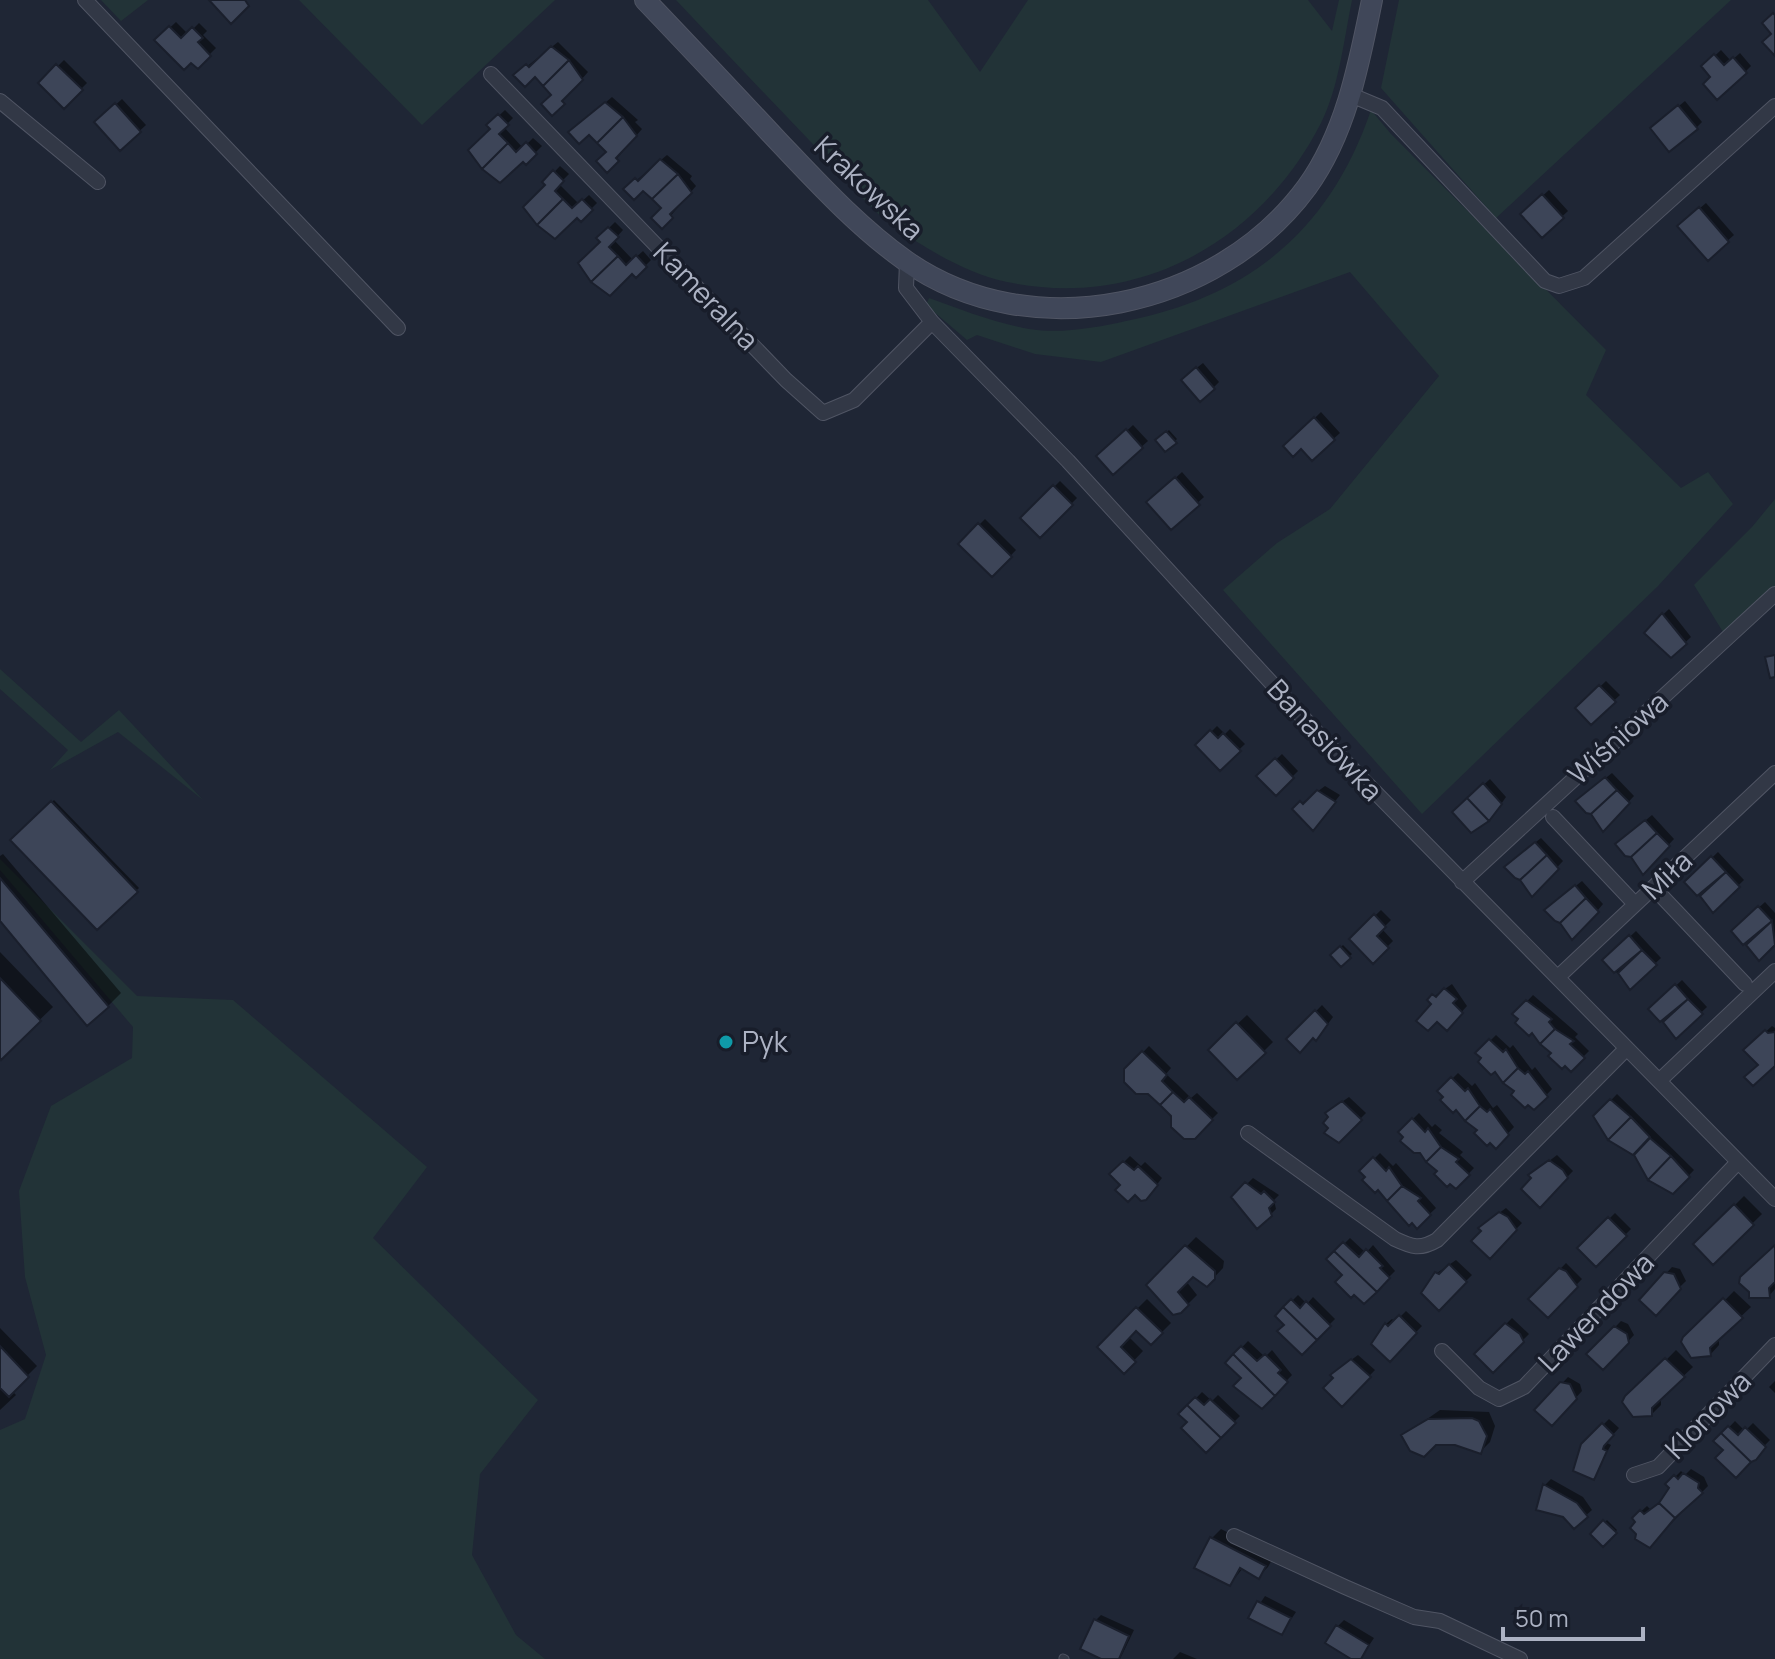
<svg xmlns="http://www.w3.org/2000/svg" width="1775" height="1659" font-family="Manrope,sans-serif">
  <style>
    .green { fill: #223337 }
    .shadow { fill: #0007 }
    .building { fill: #3d4558; stroke: #1a1f2c; stroke-width: 2 }
    .lines { fill: none; stroke-linecap: round; stroke-linejoin: round }
    .lane-casing { stroke: #505564; stroke-width: 9 }
    .street-casing { stroke: #505564; stroke-width: 16 }
    .secondary-casing { stroke: #505564; stroke-width: 22 }
    .lane { stroke: #323846; stroke-width: 7 }
    .street { stroke: #323846; stroke-width: 14 }
    .secondary { stroke: #404759; stroke-width: 20 }
    .culture-dot { fill: #0f9aa8; stroke: #181d2a; stroke-width: 3 }
    .labels { text-anchor: middle; stroke-width: 7; stroke-linejoin: round; paint-order: stroke }
    .street-label { font-size: 28px; fill: #acb2c3; stroke: #181d2a }
    .poi-label { font-size: 28px; fill: #acb2c3; stroke: #181d2a; text-anchor: start }
  </style>
  <rect width="100%" height="100%" fill="#1f2635"/>
  <path class="green" d="M101 0H148L121 21Z
    M299 0H555L422 125Z
    M676 0H928L980 72 1028 0H1308L1332 31 1339 0H1352C1344 39 1339 87 1321 123 1261 241 1139 310 1007 282 968 274 926 249 893 226 870 210 850 182 830 162 778 108 727 54 676 0Z
    M1399 0H1731L1496 218 1381 88Z
    M1371 110 1391 134 1606 350 1586 395 1681 488 1708 472 1733 504 1658 586 1422 814 1223 590 1277 543 1330 509 1439 376 1350 272 1101 362 1035 354 977 335 967 340 926 305 929 298C962 310 995 323 1029 329 1060 334 1095 328 1126 321 1250 296 1330 230 1371 110Z
    M1775 499V604L1731 645 1694 585 1752 527Z
    M0 669 81 742 119 710 203 800 118 732 50 770 68 750 0 689Z
    M0 859 137 996 233 1000 427 1167 373 1238 538 1400 480 1474 472 1555 516 1635 545 1659H0V1430L25 1419 46 1355 25 1277 19 1191 51 1106 132 1058 133 1027 0 870Z"/>
  <path class="shadow" d="M176 22 188 34 199 23 207 31 203 35 216 48 198 66 157 40Z
    M558 42 588 72 552 113 554 95 535 75H516Z
    M1721 50 1731 61 1740 53 1751 66 1745 72 1713 77 1704 66Z
    M64 60 87 83 64 106 41 83Z
    M612 97 638 120 635 122 642 129 607 170 609 152 589 132H571Z
    M122 99 146 125 120 149 97 122Z
    M1685 101 1702 122 1696 128 1658 123Z
    M505 110 513 118 504 127 523 148 533 138 542 146 526 162 489 125Z
    M667 155 692 176 690 179 696 186 662 226 663 208 643 188 626 189Z
    M560 166 569 174 559 184 579 204 589 195 597 203 581 219 545 182Z
    M1549 190 1568 211 1542 235 1523 214Z
    M1706 203 1734 235 1708 258 1686 220Z
    M615 222 623 230 614 240 633 260 643 251 651 260 636 275 599 238Z
    M1203 363 1219 382 1213 388 1189 374Z
    M1321 412 1340 433 1312 458 1301 446H1286Z
    M1133 425 1148 441 1113 472 1099 457Z
    M1169 430 1177 439 1166 450 1158 440Z
    M1182 472 1204 497 1171 527 1155 497Z
    M1060 481 1077 498 1040 535 1023 518Z
    M985 519 1016 550 992 575 960 544Z
    M1669 609 1691 637 1671 656 1647 630Z
    M1606 681 1620 695 1591 722 1578 708Z
    M1217 726 1225 734 1230 729 1245 744 1220 768 1198 745Z
    M1282 754 1298 771 1276 793 1259 776Z
    M1612 773 1634 796 1603 829 1583 796Z
    M1490 779 1506 797 1494 814 1454 812Z
    M1325 786 1340 795 1319 822 1294 809Z
    M54 800 139 888 98 927 13 840Z
    M1652 815 1674 839 1643 872 1623 839Z
    M1541 838 1563 861 1532 894 1512 861Z
    M1718 852 1744 880 1713 910 1687 882Z
    M3 854 121 993 108 1006 0 918V856Z
    M1582 881 1603 904 1598 910 1592 914 1553 904Z
    M1765 902 1775 913V944L1759 959 1733 931Z
    M1381 910 1391 920 1382 929 1393 941 1373 961 1351 939Z
    M1636 931 1661 958 1630 987 1605 960Z
    M1343 945 1352 954 1341 964 1332 955Z
    M0 952 53 1007 1 1057 0 1055Z
    M1682 980 1707 1007 1676 1036 1651 1009Z
    M1452 984 1467 1006 1447 1028 1429 1000Z
    M1533 995 1578 1034 1575 1037 1589 1051 1571 1069 1515 1014Z
    M1322 1005 1333 1017 1322 1032 1289 1039Z
    M1247 1015 1273 1042 1237 1078 1210 1050Z
    M1772 1026 1775 1028V1063L1760 1065 1746 1050Z
    M1496 1035 1510 1048 1513 1045 1532 1070 1535 1067 1552 1089 1534 1108 1478 1053Z
    M1149 1046 1171 1068 1166 1074 1178 1085 1191 1098 1197 1093 1218 1113 1194 1137 1126 1070Z
    M1458 1073 1472 1086 1475 1083 1493 1108 1497 1105 1514 1127 1496 1146 1443 1099 1446 1096 1440 1091Z
    M1617 1094 1694 1170 1673 1192 1626 1146H1617L1603 1133 1605 1131 1596 1116Z
    M1349 1097 1366 1113 1339 1140 1331 1128 1333 1108Z
    M1419 1113 1432 1127 1435 1124 1442 1130 1439 1133 1463 1152 1460 1155 1474 1168 1456 1187 1400 1132Z
    M1380 1153 1393 1166 1396 1163 1436 1208 1417 1226 1365 1180 1367 1177 1362 1171Z
    M1557 1155 1573 1171 1540 1205 1531 1175Z
    M1130 1156 1141 1166 1145 1162 1162 1178 1152 1191 1135 1192 1112 1174Z
    M1253 1178 1279 1195 1274 1200 1276 1209 1270 1215 1234 1197Z
    M1744 1196 1762 1214 1713 1262 1696 1244Z
    M1506 1208 1522 1223 1490 1256 1487 1222Z
    M1615 1213 1631 1229 1596 1264 1580 1248Z
    M1196 1237 1224 1261 1223 1268 1207 1285 1193 1274 1186 1281 1197 1295 1180 1312 1149 1285Z
    M1350 1238 1366 1253 1373 1245 1395 1271 1364 1302 1329 1259Z
    M1775 1247V1289L1769 1296H1751Z
    M1456 1260 1472 1275 1439 1308 1437 1273Z
    M1566 1263 1582 1279 1547 1315 1531 1299Z
    M1672 1267 1680 1269 1686 1281 1654 1312 1642 1300Z
    M1734 1291 1751 1307 1719 1337V1345L1710 1355 1684 1342Z
    M1298 1295 1307 1304 1313 1297 1335 1319 1302 1352 1277 1316Z
    M1147 1299 1171 1323 1151 1343 1136 1328 1128 1336 1143 1351 1124 1371 1099 1347Z
    M1406 1311 1422 1326 1390 1359 1373 1344 1386 1324 1392 1319 1395 1322Z
    M1512 1318 1529 1334 1493 1370 1477 1354Z
    M1621 1321 1628 1324 1634 1335 1603 1368 1589 1354Z
    M0 1328 37 1366 12 1391 16 1395 0 1410Z
    M1248 1341 1265 1357 1272 1350 1292 1375 1262 1406 1244 1378 1227 1363Z
    M1676 1350 1693 1367 1661 1397V1405L1652 1414 1625 1402Z
    M1358 1355 1375 1370 1342 1404 1336 1378 1339 1369Z
    M1568 1377 1580 1384 1582 1391 1552 1424 1537 1410Z
    M1775 1381V1393L1769 1387Z
    M1202 1392 1212 1401 1218 1395 1240 1416 1206 1450 1181 1414Z
    M1440 1410 1489 1412 1495 1426 1490 1442 1480 1452 1455 1443H1435L1403 1436Z
    M1609 1419 1619 1428 1610 1438 1607 1443 1611 1445 1593 1477 1583 1445Z
    M1735 1421 1745 1431 1753 1423 1770 1440 1736 1475 1726 1450 1716 1441Z
    M1691 1469 1704 1477 1708 1486 1650 1545 1640 1541 1632 1529 1638 1522 1634 1518 1647 1506 1651 1510 1658 1506 1672 1487 1668 1484 1681 1471 1685 1475Z
    M1551 1479 1583 1497 1592 1510 1574 1526 1564 1515 1539 1509 1545 1485Z
    M1607 1520 1617 1530 1603 1544 1593 1534Z
    M1221 1529 1274 1556 1268 1567 1259 1576 1243 1568 1230 1584 1212 1538Z
    M1265 1596 1296 1612 1282 1633 1251 1617Z
    M1101 1615 1134 1630 1120 1659H1106L1095 1621Z
    M1344 1620 1374 1638 1360 1659H1355L1338 1626Z
    M1180 1652 1197 1659H1173Z"/>
  <path class="building" d="M209 0H245L249 6 231 24Z
    M1773 13 1775 15V56L1762 42 1771 34 1762 23Z
    M169 26 181 38 192 27 203 38 198 42 211 56 198 69 191 63 184 70 154 40Z
    M551 46 569 60 543 86 535 77 525 87 513 75 526 64 529 67Z
    M1714 54 1724 65 1733 57 1747 73 1717 100 1703 84 1710 77 1701 66Z
    M569 60 583 80 562 101 565 104 552 116 541 104 551 95 543 86Z
    M56 64 83 90 64 109 38 83Z
    M605 102 623 117 597 143 589 135 579 144 568 132Z
    M115 103 141 132 120 151 94 122Z
    M1678 105 1698 129 1669 152 1650 128Z
    M498 114 509 125 499 134 508 143 482 169 468 150 490 129 486 125Z
    M623 117 637 136 616 158 619 161 607 173 596 161 606 152 597 143Z
    M526 142 537 154 526 165 523 162 500 183 482 169 508 143 516 152Z
    M660 159 678 174 652 199 643 191 634 200 623 189 635 178 638 181Z
    M553 170 564 181 555 191 563 199 537 225 523 207 545 185 542 182Z
    M678 174 692 193 670 214 673 218 662 229 651 218 661 208 652 199Z
    M1542 194 1564 218 1542 238 1520 214Z
    M563 199 572 208 582 199 593 210 581 222 577 218 555 239 537 225Z
    M1699 207 1729 242 1708 261 1677 226Z
    M608 227 619 237 609 247 618 256 591 282 578 263 600 242 596 238Z
    M636 255 647 267 636 278 632 274 610 296 591 282 618 256 626 265Z
    M1196 367 1215 389 1200 402 1181 380Z
    M1314 417 1335 440 1312 461 1301 449 1293 457 1283 446Z
    M1126 429 1143 448 1113 475 1096 456Z
    M1166 431 1177 443 1165 452 1155 440Z
    M1175 477 1200 505 1171 530 1146 502Z
    M1053 485 1073 505 1040 538 1020 518Z
    M978 523 1012 557 992 577 958 544Z
    M1662 613 1687 644 1671 658 1644 633Z
    M1775 655V677L1770 678 1765 657Z
    M1599 685 1616 702 1591 725 1575 708Z
    M1210 730 1218 738 1223 733 1241 751 1220 771 1195 745Z
    M1275 758 1294 778 1276 796 1256 776Z
    M1605 777 1617 790 1591 814 1586 813 1575 801Z
    M1483 783 1502 804 1489 821 1467 798Z
    M1317 790 1336 802 1313 831 1292 809 1300 801 1303 804Z
    M1617 790 1630 803 1603 832 1591 814Z
    M1467 798 1489 821 1471 833 1452 812Z
    M51 801 138 892 97 930 10 840Z
    M1645 820 1657 833 1631 857 1625 856 1615 844Z
    M1657 833 1670 846 1643 875 1631 857Z
    M1535 842 1547 855 1520 880 1515 878 1504 867Z
    M1547 855 1559 869 1532 897 1520 880Z
    M1711 856 1726 872 1697 896 1684 882Z
    M1726 872 1740 887 1713 913 1700 896Z
    M0 878 109 1007 87 1026 0 921Z
    M1575 885 1586 898 1560 923 1555 921 1544 910Z
    M1586 898 1599 912 1572 940 1560 923Z
    M1758 906 1772 921 1743 945 1731 931Z
    M1374 914 1386 927 1377 936 1389 948 1373 964 1349 939Z
    M1772 921 1775 945 1759 961 1746 945Z
    M1629 935 1642 950 1614 973 1602 960Z
    M1340 946 1351 958 1341 967 1330 955Z
    M1642 950 1657 965 1630 990 1618 973Z
    M0 978 41 1021 1 1060 0 1058Z
    M1675 984 1688 999 1660 1022 1648 1009Z
    M1444 988 1457 999 1453 1003 1463 1013 1447 1031 1437 1022 1428 1031 1416 1021 1431 1004 1427 1000 1432 994 1436 997Z
    M1688 999 1703 1014 1676 1039 1663 1022Z
    M1526 1000 1552 1019 1549 1022 1555 1029 1540 1044 1532 1033 1529 1036 1515 1023 1518 1019 1512 1014Z
    M1315 1010 1328 1024 1316 1041 1313 1038 1300 1053 1286 1039Z
    M1236 1022 1266 1053 1237 1080 1208 1050Z
    M1555 1029 1574 1041 1570 1044 1585 1058 1571 1072 1565 1066 1562 1069 1548 1056 1551 1053 1540 1044Z
    M1765 1030 1768 1033 1775 1032V1066L1753 1086 1744 1077 1758 1065 1743 1050Z
    M1489 1039 1503 1052 1506 1049 1518 1068 1503 1083 1495 1072 1491 1075 1478 1062 1481 1058 1475 1053Z
    M1142 1051 1167 1075 1162 1081 1173 1092 1160 1105 1148 1094H1136L1124 1082V1069Z
    M1518 1068 1525 1074 1528 1071 1548 1097 1534 1110 1528 1105 1525 1108 1511 1095 1514 1091 1503 1083Z
    M1451 1077 1465 1091 1468 1088 1480 1106 1465 1121 1456 1110 1453 1113 1440 1100 1443 1097 1437 1091Z
    M1173 1092 1184 1102 1189 1097 1213 1120 1195 1139H1184L1171 1127V1116L1160 1105Z
    M1610 1099 1631 1117 1608 1140 1593 1116Z
    M1342 1101 1362 1120 1339 1143 1324 1133 1328 1128 1323 1123 1328 1117 1325 1113Z
    M1480 1106 1487 1112 1490 1109 1509 1135 1496 1149 1490 1143 1487 1146 1474 1133 1477 1130 1465 1121Z
    M1631 1117 1650 1137 1633 1155 1608 1140Z
    M1412 1118 1425 1132 1428 1128 1441 1147 1426 1162 1420 1153H1414L1400 1141 1403 1137 1398 1132Z
    M1650 1138 1671 1156 1648 1180 1634 1155Z
    M1441 1147 1459 1159 1456 1162 1470 1175 1456 1189 1450 1184 1447 1187 1434 1174 1437 1171 1426 1162Z
    M1671 1156 1690 1177 1673 1194 1648 1180Z
    M1373 1157 1386 1171 1389 1167 1402 1186 1387 1201 1378 1190 1375 1193 1362 1180 1365 1177 1359 1171Z
    M1549 1160 1563 1170 1568 1178 1540 1208 1521 1189 1531 1178 1528 1175Z
    M1123 1161 1134 1170 1138 1166 1158 1185 1146 1200 1141 1201 1135 1195 1128 1202 1115 1190 1120 1185 1109 1174Z
    M1245 1182 1261 1194 1264 1191 1275 1202 1269 1208 1272 1216 1257 1229 1231 1197Z
    M1402 1186 1421 1198 1418 1201 1431 1215 1417 1229 1412 1223 1409 1226 1387 1201Z
    M1734 1204 1754 1225 1713 1265 1693 1244Z
    M1499 1212 1508 1217 1517 1230 1490 1259 1471 1241 1481 1231 1478 1228Z
    M1608 1217 1627 1236 1596 1267 1577 1248Z
    M1343 1242 1359 1257 1366 1249 1383 1266 1380 1268 1390 1278 1377 1292 1334 1251Z
    M1185 1245 1215 1271V1279L1207 1287 1193 1277 1178 1292 1189 1305 1181 1313 1173 1315 1146 1285Z
    M1775 1245V1282L1769 1288 1770 1298H1749V1292L1739 1283 1740 1277Z
    M1334 1251 1377 1292 1364 1304 1354 1295 1351 1298 1335 1282 1342 1275 1326 1259Z
    M1449 1264 1467 1282 1439 1311 1421 1293 1435 1272 1439 1274Z
    M1559 1268 1566 1271 1578 1287 1548 1318 1528 1299Z
    M1664 1272 1674 1274 1681 1289 1656 1316 1639 1300Z
    M1723 1298 1743 1318 1710 1348 1711 1356 1691 1358 1681 1342 1683 1337Z
    M1291 1299 1300 1308 1306 1301 1331 1326 1317 1340 1283 1307Z
    M1136 1307 1163 1333 1151 1345 1136 1331 1121 1347 1136 1362 1124 1374 1097 1347Z
    M1283 1307 1317 1340 1302 1355 1277 1331 1284 1325 1275 1316Z
    M1399 1315 1417 1333 1390 1362 1371 1344 1385 1323 1388 1326Z
    M1505 1323 1520 1334 1524 1342 1493 1373 1474 1354Z
    M1614 1326 1627 1334 1629 1343 1603 1370 1586 1354Z
    M0 1346 29 1377 9 1397 0 1388Z
    M1241 1346 1257 1361 1265 1354 1281 1370 1278 1373 1288 1382 1275 1396 1233 1354Z
    M1233 1354 1275 1396 1262 1409 1233 1386 1241 1378 1225 1363Z
    M1665 1358 1685 1377 1652 1408V1416L1633 1417 1622 1402 1625 1396Z
    M1351 1359 1371 1377 1342 1407 1323 1388 1333 1378 1330 1375Z
    M1560 1382 1570 1384 1577 1399 1552 1426 1534 1410Z
    M1195 1397 1204 1405 1210 1399 1236 1423 1221 1438 1187 1405Z
    M1187 1405 1221 1438 1206 1453 1181 1428 1187 1422 1178 1414Z
    M1472 1418 1479 1421 1487 1436 1481 1454 1455 1445H1436L1424 1457 1410 1451 1401 1435 1428 1419Z
    M1602 1423 1614 1435 1604 1446 1603 1449 1607 1451 1594 1480 1573 1471 1581 1444Z
    M1728 1426 1738 1435 1745 1427 1766 1447 1756 1460 1751 1462 1721 1433Z
    M1721 1433 1751 1462 1736 1478 1715 1458 1723 1450 1713 1441Z
    M1683 1473 1699 1483 1698 1488 1703 1493 1675 1518 1659 1503 1669 1488 1665 1484 1674 1475 1678 1479Z
    M1543 1484 1577 1503 1588 1517 1574 1529 1563 1517 1536 1510Z
    M1659 1503 1675 1518 1650 1548 1635 1539 1636 1534 1630 1528 1635 1522 1632 1518 1640 1510 1644 1514Z
    M1603 1520 1617 1533 1603 1547 1590 1534Z
    M1210 1537 1266 1566 1259 1579 1240 1568 1230 1586 1194 1568Z
    M1257 1601 1291 1618 1282 1635 1248 1618Z
    M1094 1619 1129 1636 1119 1659H1101L1080 1649Z
    M1336 1625 1369 1645 1361 1659H1351L1325 1643Z"/>
  <g class="lines">
    <defs>
      <path id="lane" d="M1063 1658 1065 1659"/>
      <path id="street" d="M85 0 398 328
        M491 74 786 380 823 413 854 400 932 322
        M1351 95 1382 108 1545 281 1559 286 1584 278 1775 106
        M0 101 98 182
        M907 262 906 288 932 322 1068 461 1320 736 1775 1199
        M1553 817 1635 904
        M1462 882 1775 594
        M1654 888 1745 984
        M1558 977 1775 773
        M1659 1081 1775 971
        M1248 1133 1395 1239C1412 1247 1420 1250 1437 1240L1625 1050
        M1442 1351 1479 1388 1499 1399 1524 1387 1738 1162
        M1634 1475 1658 1467 1775 1345
        M1234 1536 1345 1587 1414 1617 1440 1621 1520 1659"/>
      <path id="secondary" d="M645 0C690 47 734 94 778 141 818 183 858 227 906 261 1032 349 1218 308 1307 187 1346 133 1359 64 1372 0"/>
    </defs>
    <use href="#lane" class="lane-casing"/>
    <use href="#street" class="street-casing"/>
    <use href="#secondary" class="secondary-casing"/>
    <use href="#lane" class="lane"/>
    <use href="#street" class="street"/>
    <use href="#secondary" class="secondary"/>
  </g>
  <circle class="culture-dot" cx="726" cy="1042" r="8"/>
  <g class="labels">
    <g class="street-label">
      <text transform="translate(869 188) rotate(43)" y="10">Krakowska</text>
      <text transform="translate(706 296) rotate(46)" y="10">Kameralna</text>
      <text transform="translate(1618 738) rotate(-42)" y="10">Wiśniowa</text>
      <text transform="translate(1325 740) rotate(47)" y="10">Banasiówka</text>
      <text transform="translate(1667 875) rotate(-43)" y="10">Miła</text>
      <text transform="translate(1596 1312) rotate(-46)" y="10">Lawendowa</text>
      <text transform="translate(1708 1415) rotate(-46)" y="10">Klonowa</text>
    </g>
    <g class="poi-label">
      <text x="742" y="1052">Pyk</text>
    </g>
  </g>
  <path d="M1503 1627v12h140v-12" fill="none" stroke="#acb2c3" stroke-width="4"/>
  <text x="1515" y="1627" font-size="24" fill="#acb2c3" stroke="#181d2a" stroke-width="6" paint-order="stroke">50 m</text>
</svg>
